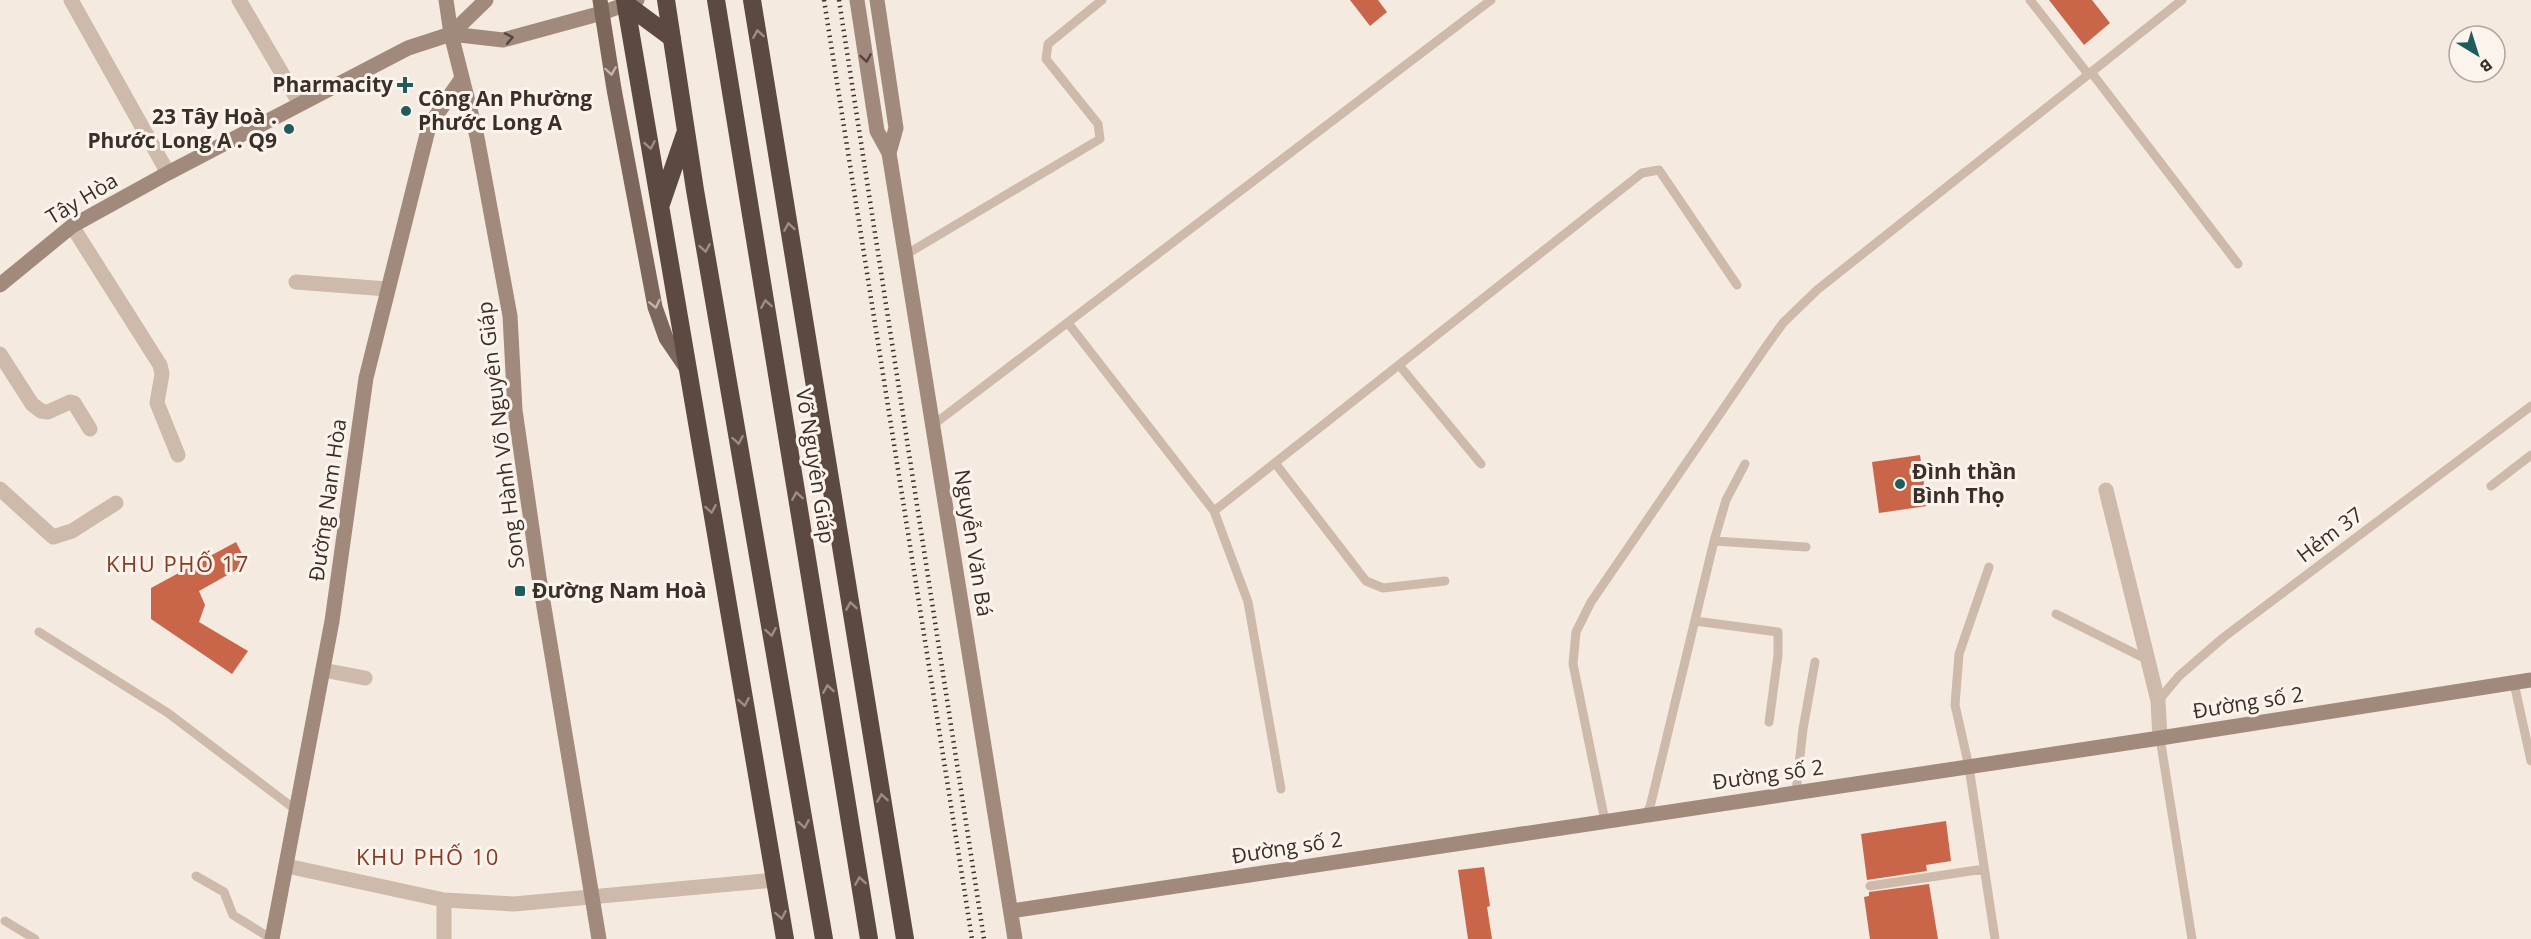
<svg xmlns="http://www.w3.org/2000/svg" width="2531" height="939" font-family="'Open Sans',sans-serif">
  <style>
    .building { fill: #c96549 }
    .lines { fill: none; stroke-linecap: round; stroke-linejoin: round }
    .lane { stroke: #cdbaab; stroke-width: 9 }
    .street { stroke: #cdbaab; stroke-width: 15 }
    .secondary { stroke: #a1897c; stroke-width: 15 }
    .primary { stroke: #7d665b; stroke-width: 15 }
    .highway { stroke: #5c4941; stroke-width: 18 }
    .rail { stroke: #3b2f2a; stroke-width: 4.5; stroke-dasharray: 1.5 4.5; stroke-linecap: butt }
    .oneway { stroke: #9c8d86 }
    .oneway2 { stroke: #54463e }
    .oneway3 { stroke: #c2b4ab }
    .poi-dot { fill: #1e5c5e; stroke: #fbf4ed; stroke-width: 2 }
    .labels { text-anchor: middle; stroke-width: 6; stroke-linejoin: round; paint-order: stroke }
    .poi-label { font-size: 21px; font-weight: bold; fill: #3b2f2a; stroke: #fbf4ed; text-anchor: start }
    .street-label { font-size: 21px; fill: #3b2f2a; stroke: #fbf4ed }
    .neighbourhood-label { font-size: 22px; letter-spacing: 1.5px; fill: #8d3821; stroke: #fbf4ed }
  </style>
  <rect width="100%" height="100%" fill="#f4eae0"/>
  <path class="building" d="M1350 0H1378L1387 12 1370 26Z
    M2049 0H2092L2110 23 2084 45Z
    M1920 455 1927 506 1879 513 1872 462Z
    M236 542 247 564 199 591 205 605 199 622 248 651 232 674 151 619V588Z
    M1946 821 1951 861 1926 865 1927 871 1867 880 1861 834Z
    M1484 867 1490 906 1487 907 1492 939H1468L1458 870Z
    M1929 884 1938 939H1870L1864 897 1869 896V892Z"/>
  <g class="lines">
    <path class="lane" d="M2030 0 2088 74
      M2091 72 2238 264
      M905 255 1100 139 1098 124 1046 59 1048 44 1102 0
      M1068 323 1214 511 1248 602 1281 789
      M1399 365 1481 464
      M933 425 1491 0
      M1275 463 1366 581 1383 588 1445 581
      M2491 486 2531 455
      M1214 511 1642 173 1659 170 1737 285
      M1714 541 1806 547
      M1989 567 1959 654 1955 705 1969 767 1995 939
      M2056 614 2146 659
      M1695 621 1778 632V655L1769 722
      M39 632 168 713 296 810
      M2514 683 2531 761
      M2158 701 2179 676 2224 637 2531 406
      M2160 738 2192 939
      M1796 792 1803 729 1815 662
      M1645 815 1650 807 1714 541 1726 500 1745 464
      M1605 821 1573 664 1576 632 1591 602 1765 348 1783 323 1817 290 2182 0
      M196 876 224 892 233 915 272 939
      M1870 886 1984 869
      M5 921 35 939"/>
    <path class="street" d="M71 0 168 173
      M239 0 300 104
      M72 226 160 365 162 374 157 403 178 455
      M296 282 387 289
      M0 354 32 404 41 411 48 412 70 402 74 403 90 429
      M0 489 53 537 72 531 116 503
      M2106 490 2158 701 2160 738
      M323 670 365 678
      M287 866 444 900 514 904 775 880
      M444 939V900"/>
    <path class="secondary" d="M446 0 451 34 477 137 510 316 515 410 539 577 599 939
      M857 0 877 131 889 153 1015 939
      M877 0 896 128 889 153
      M451 34 486 0
      M0 285 72 226 168 173 408 48 451 34 503 40 602 13 637 0
      M1011 911 2160 738 2531 680
      M272 939 332 621 366 378 429 126 462 78"/>
    <path class="primary" d="M600 0 614 89 655 307 666 338 687 369"/>
    <path class="highway" d="M625 0 785 939
      M666 0 695 190 824 939
      M716 0 869 939
      M752 0 905 939
      M626 4 672 38
      M661 204 685 134"/>
    <path class="rail" d="M824 0 972 939
      M839 0 984 939"/>
  </g>
  <defs><path id="oneway-chevron" d="M-2-3.5L2.5 0L-2 3.5" fill="none" stroke-width="1.6" stroke-linecap="round" stroke-linejoin="round" transform="scale(1.5)"/></defs>
  <g class="oneway">
    <use href="#oneway-chevron" transform="translate(758 34) rotate(-99)"/>
    <use href="#oneway-chevron" transform="translate(650 145) rotate(80)"/>
    <use href="#oneway-chevron" transform="translate(789 227) rotate(-99)"/>
    <use href="#oneway-chevron" transform="translate(705 248) rotate(80)"/>
    <use href="#oneway-chevron" transform="translate(766 304) rotate(-99)"/>
    <use href="#oneway-chevron" transform="translate(738 440) rotate(80)"/>
    <use href="#oneway-chevron" transform="translate(797 496) rotate(-99)"/>
    <use href="#oneway-chevron" transform="translate(711 509) rotate(80)"/>
    <use href="#oneway-chevron" transform="translate(851 606) rotate(-99)"/>
    <use href="#oneway-chevron" transform="translate(771 632) rotate(80)"/>
    <use href="#oneway-chevron" transform="translate(828 689) rotate(-99)"/>
    <use href="#oneway-chevron" transform="translate(744 702) rotate(80)"/>
    <use href="#oneway-chevron" transform="translate(882 798) rotate(-99)"/>
    <use href="#oneway-chevron" transform="translate(804 824) rotate(80)"/>
    <use href="#oneway-chevron" transform="translate(860 881) rotate(-99)"/>
    <use href="#oneway-chevron" transform="translate(781 915) rotate(80)"/>
  </g>
  <g class="oneway2">
    <use href="#oneway-chevron" transform="translate(509 38) rotate(-11)"/>
    <use href="#oneway-chevron" transform="translate(866 58) rotate(81)"/>
  </g>
  <g class="oneway3">
    <use href="#oneway-chevron" transform="translate(611 71) rotate(81)"/>
    <use href="#oneway-chevron" transform="translate(655 304) rotate(77)"/>
  </g>
  <g class="poi-dot">
    <path d="M402 76h6v6h6v6h-6v6h-6v-6h-6v-6h6z"/>
    <circle cx="406" cy="111" r="6"/>
    <circle cx="289" cy="129" r="6"/>
    <circle cx="1900" cy="484" r="6"/>
    <rect x="514" y="585" width="12" height="12" rx="3"/>
  </g>
  <g class="labels">
    <g class="poi-label">
      <text x="393" y="92" text-anchor="end">Pharmacity</text>
      <text x="418" y="106">Công An Phường<tspan x="418" dy="24">Phước Long A</tspan></text>
      <text x="277" y="124" text-anchor="end">23 Tây Hoà .<tspan x="277" dy="24">Phước Long A . Q9</tspan></text>
      <text x="1912" y="479">Đình thần<tspan x="1912" dy="24">Bình Thọ</tspan></text>
      <text x="532" y="598">Đường Nam Hoà</text>
    </g>
    <g class="street-label">
      <text transform="translate(82 199) rotate(-31)" y="7">Tây Hòa</text>
      <text transform="translate(501 435) rotate(-97)" y="7">Song Hành Võ Nguyên Giáp</text>
      <text transform="translate(815 466) rotate(81)" y="7">Võ Nguyên Giáp</text>
      <text transform="translate(328 500) rotate(-82)" y="7">Đường Nam Hòa</text>
      <text transform="translate(2330 535) rotate(-37)" y="7">Hẻm 37</text>
      <text transform="translate(973 543) rotate(81)" y="7">Nguyễn Văn Bá</text>
      <text transform="translate(2248 703) rotate(-9)" y="7">Đường số 2</text>
      <text transform="translate(1768 775) rotate(-8)" y="7">Đường số 2</text>
      <text transform="translate(1287 848) rotate(-9)" y="7">Đường số 2</text>
    </g>
    <g class="neighbourhood-label">
      <text x="178" y="572">KHU PHỐ 17</text>
      <text x="428" y="865">KHU PHỐ 10</text>
    </g>
  </g>
  <g transform="translate(2477 54) rotate(142)"><circle r="28" fill="#fbf4ed" stroke="#aea59f" stroke-width="1.5"/>
  <path d="M0-4.5L10 22L0 15L-10 22Z" fill="#1e5c5e"/>
  <text y="-9" font-size="16" font-weight="bold" text-anchor="middle" fill="#3b2f2a">B</text>
  </g>
</svg>
